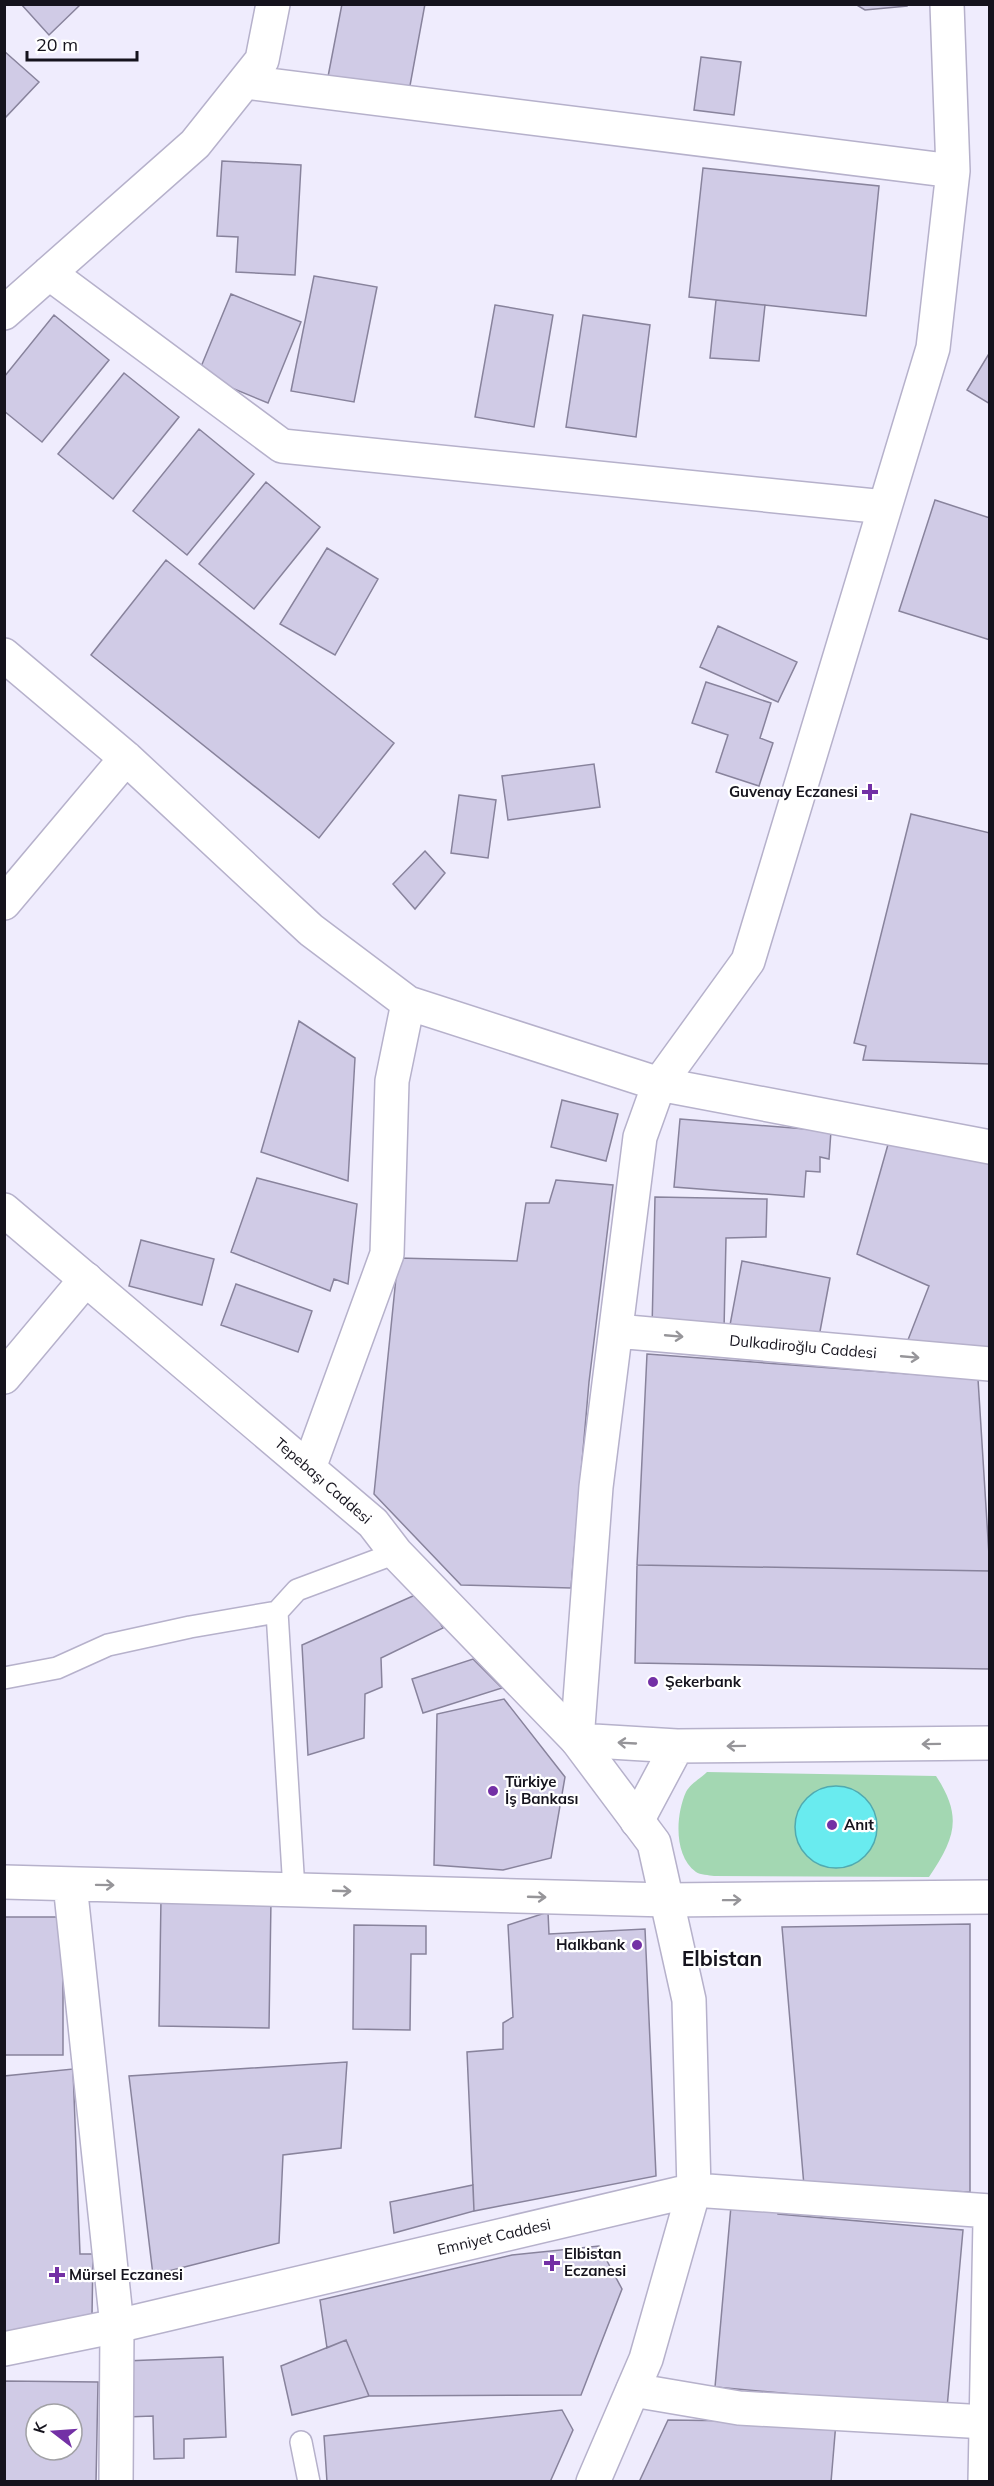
<svg xmlns="http://www.w3.org/2000/svg" width="994" height="2486" font-family="Mulish,sans-serif">
  <style>
    .green { fill: #a3d7b2 }
    .water { fill: #69ebef; stroke: #50aab0; stroke-width: 1.5 }
    .building { fill: #d0cbe6; stroke: #88839c; stroke-width: 1.5; fill-rule: evenodd }
    .lines { fill: none; stroke-linecap: round; stroke-linejoin: round }
    .lane-casing { stroke: #b6b1cb; stroke-width: 24 }
    .street-casing { stroke: #b6b1cb; stroke-width: 36 }
    .secondary-casing { stroke: #b6b1cb; stroke-width: 36 }
    .lane { stroke: #fff; stroke-width: 21 }
    .street { stroke: #fff; stroke-width: 33 }
    .secondary { stroke: #fff; stroke-width: 33 }
    .oneway { stroke: #969599 }
    .poi-dot { fill: #7330a5; stroke: #fff; stroke-width: 2 }
    .labels { text-anchor: middle; stroke-width: 4.5; stroke-linejoin: round; paint-order: stroke }
    .poi-label { font-size: 15px; font-weight: bold; fill: #15131d; stroke: #fff; text-anchor: start }
    .street-label { font-size: 15px; fill: #15131d; stroke: #fff }
    .district-label { font-size: 21px; font-weight: bold; fill: #15131d; stroke: #fff }
  </style>
  <rect width="100%" height="100%" fill="#efecfd"/>
  <path class="green" d="M707 1772 936 1776C963 1817 955 1838 929 1877L714 1876C709 1875 700 1875 696 1872 673 1855 676 1814 686 1792 690 1784 701 1778 707 1772Z"/>
  <path class="water" d="M795 1827a41 41 0 1 1 82 0a41 41 0 1 1-82 0Z"/>
  <path class="building" d="M21 4H81L49 35Z
    M342 4H425L407 102 326 87Z
    M855 4H907V6L865 10Z
    M4 51 39 82 4 119Z
    M701 57 741 62 734 115 694 110Z
    M222 161 301 165 295 275 236 272 238 237 217 236Z
    M703 168 879 186 866 316 689 297Z
    M314 276 377 287 354 402 291 391Z
    M231 294 301 322 268 403 198 374Z
    M716 300 765 305 759 361 710 358Z
    M495 305 553 315 534 427 475 417Z
    M54 315 109 360 42 442 4 411V377Z
    M583 315 650 325 636 437 566 427Z
    M990 352V404L967 390Z
    M124 373 179 417 113 499 58 454Z
    M199 429 254 474 187 555 133 511Z
    M266 482 320 527 254 609 199 564Z
    M935 500 990 518V640L899 611Z
    M327 548 378 579 335 655 280 624Z
    M166 560 394 743 319 838 91 655Z
    M718 626 797 662 778 702 700 667Z
    M706 682 771 703 760 738 773 743 759 786 716 772 728 735 692 723Z
    M594 764 600 807 508 820 502 776Z
    M459 795 496 800 488 858 451 853Z
    M911 814 990 833V1064L863 1060 866 1046 854 1043Z
    M425 851 445 873 415 909 393 884Z
    M299 1021 355 1058 348 1181 261 1152Z
    M562 1100 618 1114 606 1161 551 1147Z
    M680 1119 831 1131 829 1159 820 1157V1172L806 1171 804 1197 674 1187Z
    M889 1141 990 1162V1348L906 1345 929 1286 857 1254Z
    M257 1178 357 1204 348 1284 334 1279 330 1291 231 1252Z
    M556 1180 613 1185 589 1382 571 1588 461 1585 374 1494 398 1258 517 1261 526 1203H549Z
    M655 1197 767 1199 766 1237 726 1238 724 1330 652 1329Z
    M141 1240 214 1259 202 1305 129 1286Z
    M742 1261 830 1278 818 1342 730 1325Z
    M236 1284 312 1311 298 1352 221 1325Z
    M647 1354 978 1379 990 1571 637 1565Z
    M637 1565 990 1571 989 1669 635 1663Z
    M422 1592 443 1628 381 1658 382 1687 365 1694 364 1738 308 1755 302 1645Z
    M473 1659 502 1688 423 1713 412 1679Z
    M504 1699 565 1777 551 1858 503 1870 434 1865 437 1714Z
    M161 1898 271 1900 269 2028 159 2026Z
    M548 1912 549 1934 645 1929 656 2176 474 2211 467 2052 503 2049V2023L513 2017 508 1925Z
    M4 1917H63V2055H4Z
    M970 1924V2192L804 2186 782 1927Z
    M354 1925 426 1926V1954H411L410 2030 353 2029Z
    M347 2062 341 2148 283 2155 279 2243 153 2275 129 2076Z
    M73 2069 80 2254H93L92 2316 4 2335V2076Z
    M473 2185 474 2211 394 2233 390 2202Z
    M731 2206 778 2210V2214L963 2230 947 2408 715 2387Z
    M599 2246 622 2289 581 2395 369 2396 346 2340 327 2348 320 2300 512 2255Z
    M346 2340 369 2396 292 2415 281 2366Z
    M223 2357 226 2437 184 2439V2458L154 2459 153 2416 126 2417 125 2361Z
    M4 2381 98 2382 96 2482H4ZM36 2414H72V2450H36Z
    M562 2410 573 2430 550 2482H327L324 2436Z
    M668 2420 836 2422 831 2482H639Z"/>
  <g class="lines">
    <defs>
      <path id="lane" d="M4 1678 57 1668 108 1645 190 1627 277 1612
        M294 1890 277 1612 297 1590 396 1553
        M301 2442 309 2482"/>
      <path id="street" d="M245 82 953 171
        M49 273 282 446 885 507
        M4 313 195 144 262 60 273 4
        M4 655 126 758 311 930 408 1003 659 1084 990 1147
        M4 903 126 758
        M616 1331 990 1364
        M4 1377 86 1279
        M309 1468 387 1254 392 1081 408 1003
        M677 1746 577 1740 596 1487 640 1137 659 1084 748 961 933 348 953 171 947 4
        M637 1821 677 1746 990 1743
        M4 1882 667 1900 990 1897
        M70 1884 117 2326 116 2482
        M633 2390 739 2408 986 2422"/>
      <path id="secondary" d="M4 1210 373 1523 396 1553 577 1740 654 1843 689 2000 694 2190 646 2359 593 2482
        M4 2349 117 2326 694 2190 990 2211
        M985 2482 990 2220"/>
    </defs>
    <use href="#lane" class="lane-casing"/>
    <use href="#street" class="street-casing"/>
    <use href="#secondary" class="secondary-casing"/>
    <use href="#lane" class="lane"/>
    <use href="#street" class="street"/>
    <use href="#secondary" class="secondary"/>
  </g>
  <defs><path id="oneway-shaft" d="M-6 0H5M1.5-3L5.5 0L1.5 3" fill="none" stroke-width="1.6" stroke-linecap="round" stroke-linejoin="round" transform="scale(1.5)"/></defs>
  <g class="oneway">
    <use href="#oneway-shaft" transform="translate(674 1336) rotate(5)"/>
    <use href="#oneway-shaft" transform="translate(910 1357) rotate(5)"/>
    <use href="#oneway-shaft" transform="translate(627 1743) rotate(-177)"/>
    <use href="#oneway-shaft" transform="translate(931 1744) rotate(179)"/>
    <use href="#oneway-shaft" transform="translate(736 1746) rotate(179)"/>
    <use href="#oneway-shaft" transform="translate(105 1885) rotate(1)"/>
    <use href="#oneway-shaft" transform="translate(342 1891) rotate(2)"/>
    <use href="#oneway-shaft" transform="translate(537 1897) rotate(2)"/>
    <use href="#oneway-shaft" transform="translate(732 1900) rotate(-1)"/>
  </g>
  <g class="poi-dot">
    <path d="M867 783h6v6h6v6h-6v6h-6v-6h-6v-6h6z"/>
    <circle cx="653" cy="1682" r="6"/>
    <circle cx="493" cy="1791" r="6"/>
    <circle cx="832" cy="1825" r="6"/>
    <circle cx="637" cy="1945" r="6"/>
    <path d="M549 2254h6v6h6v6h-6v6h-6v-6h-6v-6h6z"/>
    <path d="M54 2266h6v6h6v6h-6v6h-6v-6h-6v-6h6z"/>
  </g>
  <g class="labels">
    <g class="poi-label">
      <text x="858" y="797" text-anchor="end">Guvenay Eczanesi</text>
      <text x="665" y="1687">Şekerbank</text>
      <text x="505" y="1787">Türkiye<tspan x="505" dy="17">İş Bankası</tspan></text>
      <text x="844" y="1830">Anıt</text>
      <text x="625" y="1950" text-anchor="end">Halkbank</text>
      <text x="564" y="2259">Elbistan<tspan x="564" dy="17">Eczanesi</tspan></text>
      <text x="69" y="2280">Mürsel Eczanesi</text>
    </g>
    <g class="street-label">
      <text transform="translate(803 1347) rotate(5)" y="5">Dulkadiroğlu Caddesi</text>
      <text transform="translate(323 1481) rotate(41)" y="5">Tepebaşı Caddesi</text>
      <text transform="translate(494 2237) rotate(-13)" y="5">Emniyet Caddesi</text>
    </g>
    <g class="district-label">
      <text x="722" y="1966">Elbistan</text>
    </g>
  </g>
  <rect width="994" height="2486" fill="none" stroke="#15131d" stroke-width="12"/>
  <g transform="translate(54 2432) rotate(287)"><circle r="28" fill="#ffffff" stroke="#a1a1a5" stroke-width="1.5"/>
  <path d="M0-4.5L10 22L0 15L-10 22Z" fill="#7330a5"/>
  <text y="-9" font-size="16" font-weight="bold" text-anchor="middle" fill="#15131d">K</text>
  </g>
  <path d="M27 51v9h110v-9" fill="none" stroke="#15131d" stroke-width="3"/>
  <text x="36" y="51" font-size="18" fill="#15131d" stroke="#ffffff" stroke-width="4.5" paint-order="stroke">20 m</text>
</svg>
